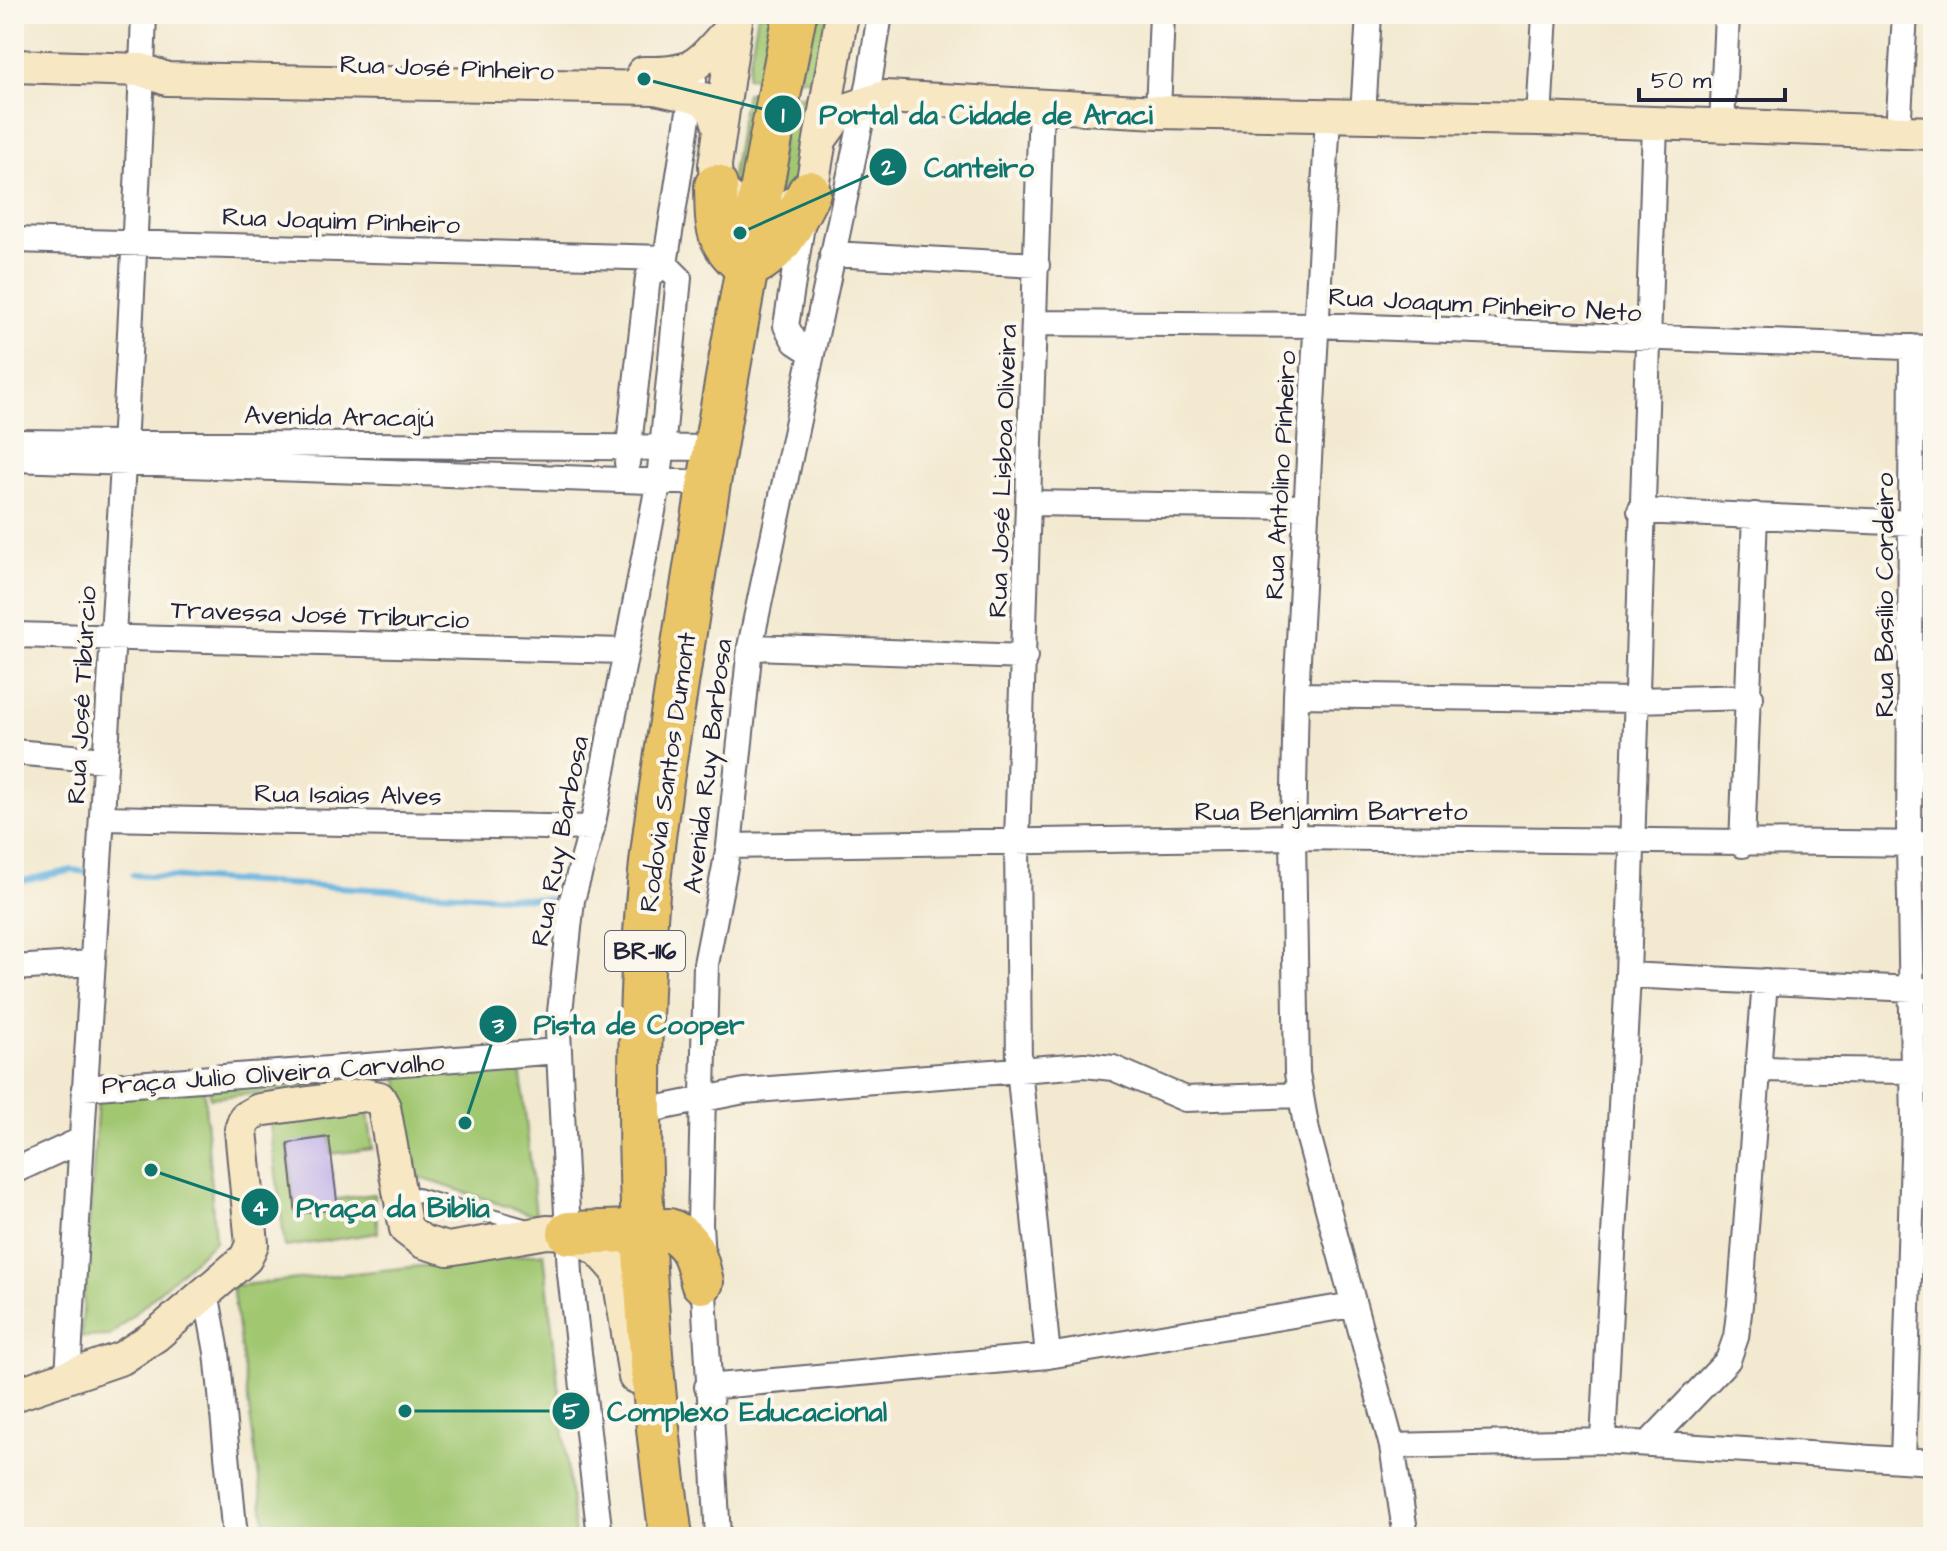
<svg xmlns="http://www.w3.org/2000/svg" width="1947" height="1551" font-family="'Architects Daughter',sans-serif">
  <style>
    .green { fill: #a1c771; stroke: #627456; stroke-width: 2 }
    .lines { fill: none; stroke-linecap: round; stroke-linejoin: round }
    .stream { stroke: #65b2df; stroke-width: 6 }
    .building { fill: #bdaee8 }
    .lane-casing { stroke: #6b686f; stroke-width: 16 }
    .street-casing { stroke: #6b686f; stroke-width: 28 }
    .secondary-casing { stroke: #6b686f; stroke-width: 36 }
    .highway-casing { stroke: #6b686f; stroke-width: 46 }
    .lane { stroke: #fff; stroke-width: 12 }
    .street { stroke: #fff; stroke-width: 24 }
    .secondary { stroke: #f7e8c3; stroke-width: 32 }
    .highway { stroke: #ebc669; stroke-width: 42 }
    .labels { text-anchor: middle; stroke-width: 8; stroke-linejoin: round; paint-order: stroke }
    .shield { fill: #fbf7ec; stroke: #636270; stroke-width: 2 }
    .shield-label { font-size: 24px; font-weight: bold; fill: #22223b }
    .street-label { font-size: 26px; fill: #22223b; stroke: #fbf7ec }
    .leader { fill: none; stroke: #0f766e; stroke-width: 3 }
    .callout-dot { fill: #0f766e; stroke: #fbf7ec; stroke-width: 3 }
    .mark-label { font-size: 24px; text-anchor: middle; font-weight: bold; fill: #fff }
    .callout-label { font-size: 28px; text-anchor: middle; font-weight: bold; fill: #0f766e; stroke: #fbf7ec; stroke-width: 8; stroke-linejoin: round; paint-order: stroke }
  </style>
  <rect width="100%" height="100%" fill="#fbf7ec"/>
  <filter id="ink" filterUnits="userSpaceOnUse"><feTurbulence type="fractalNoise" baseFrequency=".0125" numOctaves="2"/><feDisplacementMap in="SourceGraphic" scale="16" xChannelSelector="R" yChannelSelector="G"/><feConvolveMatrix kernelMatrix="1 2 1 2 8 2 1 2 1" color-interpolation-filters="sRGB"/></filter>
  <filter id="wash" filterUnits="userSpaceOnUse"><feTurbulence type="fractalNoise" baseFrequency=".006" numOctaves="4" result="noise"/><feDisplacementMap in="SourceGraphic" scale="32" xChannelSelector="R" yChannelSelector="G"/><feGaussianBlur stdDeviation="1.8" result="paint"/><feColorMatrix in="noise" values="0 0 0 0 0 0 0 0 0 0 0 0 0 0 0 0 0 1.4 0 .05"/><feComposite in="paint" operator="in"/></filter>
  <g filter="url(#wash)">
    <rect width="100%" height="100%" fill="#f3e9d0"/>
    <path class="green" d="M758 14H785L774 79 747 77Z
      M806 14H828L819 81 796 78Z
      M746 93 768 94 751 196 731 180Z
      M792 95 817 97 797 184 770 198Z
      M519 1055 536 1216 412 1175 398 1079 210 1098 209 1087Z
      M204 1089 215 1241 110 1336 81 1337 98 1099Z
      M368 1112 373 1149 331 1154 329 1137 288 1144 296 1214 338 1209 337 1199 374 1194 378 1233 285 1247 270 1124Z
      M544 1253 575 1537H267L232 1286Z"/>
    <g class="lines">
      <path class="stream" d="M133 875 557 900
        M14 883 72 870 86 872"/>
    </g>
    <g id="blocks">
      <path class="building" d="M329 1137 338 1209 296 1214 288 1143Z"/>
    </g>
  </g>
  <g filter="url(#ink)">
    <use href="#blocks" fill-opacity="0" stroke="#6b686f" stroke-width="2"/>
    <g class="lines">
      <defs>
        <path id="lane" d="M403 1191 524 1225"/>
        <path id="street" d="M1041 104 1017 840 1019 1068 1048 1356
          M1158 112 1162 14
          M1328 116 1296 695 1293 837 1297 1073 1307 1131 1392 1446 1406 1537
          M1363 116 1369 14
          M1539 119 1545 14
          M1722 126 1727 14
          M1898 132 1905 14
          M802 225 786 326 795 342 812 353
          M14 240 666 258
          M832 254 1037 265
          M1034 323 1315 325 1933 348
          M14 442 714 448
          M14 459 707 483
          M627 463 648 277 665 264 694 80
          M1028 503 1307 507
          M1640 511 1913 523
          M14 635 625 651
          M750 647 1025 657
          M1296 695 1635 700 1751 697
          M14 752 105 760
          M103 818 592 828
          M1742 845 1755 515
          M729 846 1293 837 1933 844
          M14 968 91 963
          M1628 975 1933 990
          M1758 1069 1914 1071
          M84 1088 558 1051
          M639 1112 744 1091 1084 1065 1113 1068 1185 1099 1299 1095
          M14 1171 81 1140
          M206 1292 217 1352 235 1537
          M68 1377C93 923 128 469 144 14
          M707 1387 1048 1356 1353 1305
          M1603 1441 1628 975 1655 123
          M1649 1443 1728 1360 1736 1337 1740 1305 1765 981
          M1392 1446 1603 1441 1933 1462
          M1903 1460 1914 1126 1909 843 1912 347
          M600 1537 570 1274 558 1031 572 900 592 828 659 480 679 278 665 264
          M718 1537 700 1224 706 964 729 846 750 647 869 84 880 14"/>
        <path id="secondary" d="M14 66 142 70 167 79 655 88 704 99 715 113 720 129
          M643 73C700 74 697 63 734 25
          M822 137 840 112 885 97 1158 112 1539 119 1933 133
          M733 201 716 186 715 165 736 21
          M789 206 809 192 813 180 842 14
          M14 1395 122 1358 155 1336 246 1258 252 1244 241 1130 245 1118 259 1110 365 1095 379 1098 384 1107 406 1229 423 1242 448 1249 547 1232 569 1233 600 1251 618 1271 635 1377"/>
        <path id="highway" d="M716 186C717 225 714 242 747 267
          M747 267C780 255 794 221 809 192
          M569 1233 669 1230C692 1239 697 1259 702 1282
          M671 1537C643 1328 631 1116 647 905 654 818 670 732 683 645 715 434 754 224 795 14"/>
      </defs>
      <use href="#lane" class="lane-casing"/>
      <use href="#street" class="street-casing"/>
      <use href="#secondary" class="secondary-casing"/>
      <use href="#highway" class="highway-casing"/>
      <use href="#lane" class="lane"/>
      <use href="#street" class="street"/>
      <use href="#secondary" class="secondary"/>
      <use href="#highway" class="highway"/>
    </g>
  </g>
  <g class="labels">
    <rect class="shield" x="605" y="931" width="80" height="40" rx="6"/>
    <g class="shield-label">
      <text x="645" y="959">BR-116</text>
    </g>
    <g class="street-label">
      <text transform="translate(447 67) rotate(2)" y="9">Rua José Pinheiro</text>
      <text transform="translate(341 220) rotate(2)" y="9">Rua Joquim Pinheiro</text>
      <text transform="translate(1485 304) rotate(3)" y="9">Rua Joaqum Pinheiro Neto</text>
      <text transform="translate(339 416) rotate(1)" y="9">Avenida Aracajú</text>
      <text transform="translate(1002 471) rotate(-88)" y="9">Rua José Lisboa Oliveira</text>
      <text transform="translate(1280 475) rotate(-87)" y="9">Rua Antolino Pinheiro</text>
      <text transform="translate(1884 595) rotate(-90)" y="9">Rua Basílio Cordeiro</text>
      <text transform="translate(320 614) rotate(2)" y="9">Travessa José Triburcio</text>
      <text transform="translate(81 695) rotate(-87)" y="9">Rua José Tibúrcio</text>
      <text transform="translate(707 766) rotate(-83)" y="9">Avenida Ruy Barbosa</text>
      <text transform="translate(667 772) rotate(-82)" y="9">Rodovia Santos Dumont</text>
      <text transform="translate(348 794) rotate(1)" y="9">Rua Isaias Alves</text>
      <text x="1331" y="820">Rua Benjamim Barreto</text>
      <text transform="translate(559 841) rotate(-79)" y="9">Rua Ruy Barbosa</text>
      <text transform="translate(273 1073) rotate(-4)" y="9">Praça Julio Oliveira Carvalho</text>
    </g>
  </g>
  <path class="leader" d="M644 79L783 114M740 233L888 167M465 1123L498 1024M151 1170L260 1207M405 1411L571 1411"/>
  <g class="callout-dot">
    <circle cx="644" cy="79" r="8"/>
    <circle cx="740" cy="233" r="8"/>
    <circle cx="465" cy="1123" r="8"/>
    <circle cx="151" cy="1170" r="8"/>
    <circle cx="405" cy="1411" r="8"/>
    <circle cx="783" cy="114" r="20"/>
    <circle cx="888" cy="167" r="20"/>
    <circle cx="498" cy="1024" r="20"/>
    <circle cx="260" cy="1207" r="20"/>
    <circle cx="571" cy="1411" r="20"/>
  </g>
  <g class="mark-label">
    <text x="783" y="123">1</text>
    <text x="888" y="175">2</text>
    <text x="498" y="1033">3</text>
    <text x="260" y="1216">4</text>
    <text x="571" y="1419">5</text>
  </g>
  <g class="callout-label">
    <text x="986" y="124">Portal da Cidade de Araci</text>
    <text x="979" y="177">Canteiro</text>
    <text x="639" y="1034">Pista de Cooper</text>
    <text x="393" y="1217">Praça da Biblia</text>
    <text x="747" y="1421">Complexo Educacional</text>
  </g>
  <rect width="1947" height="1551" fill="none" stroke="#fbf7ec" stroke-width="48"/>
  <path d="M1639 88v12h146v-12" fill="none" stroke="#22223b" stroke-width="4"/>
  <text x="1651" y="88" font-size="24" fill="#22223b" stroke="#fbf7ec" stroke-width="6" paint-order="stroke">50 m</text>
</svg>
